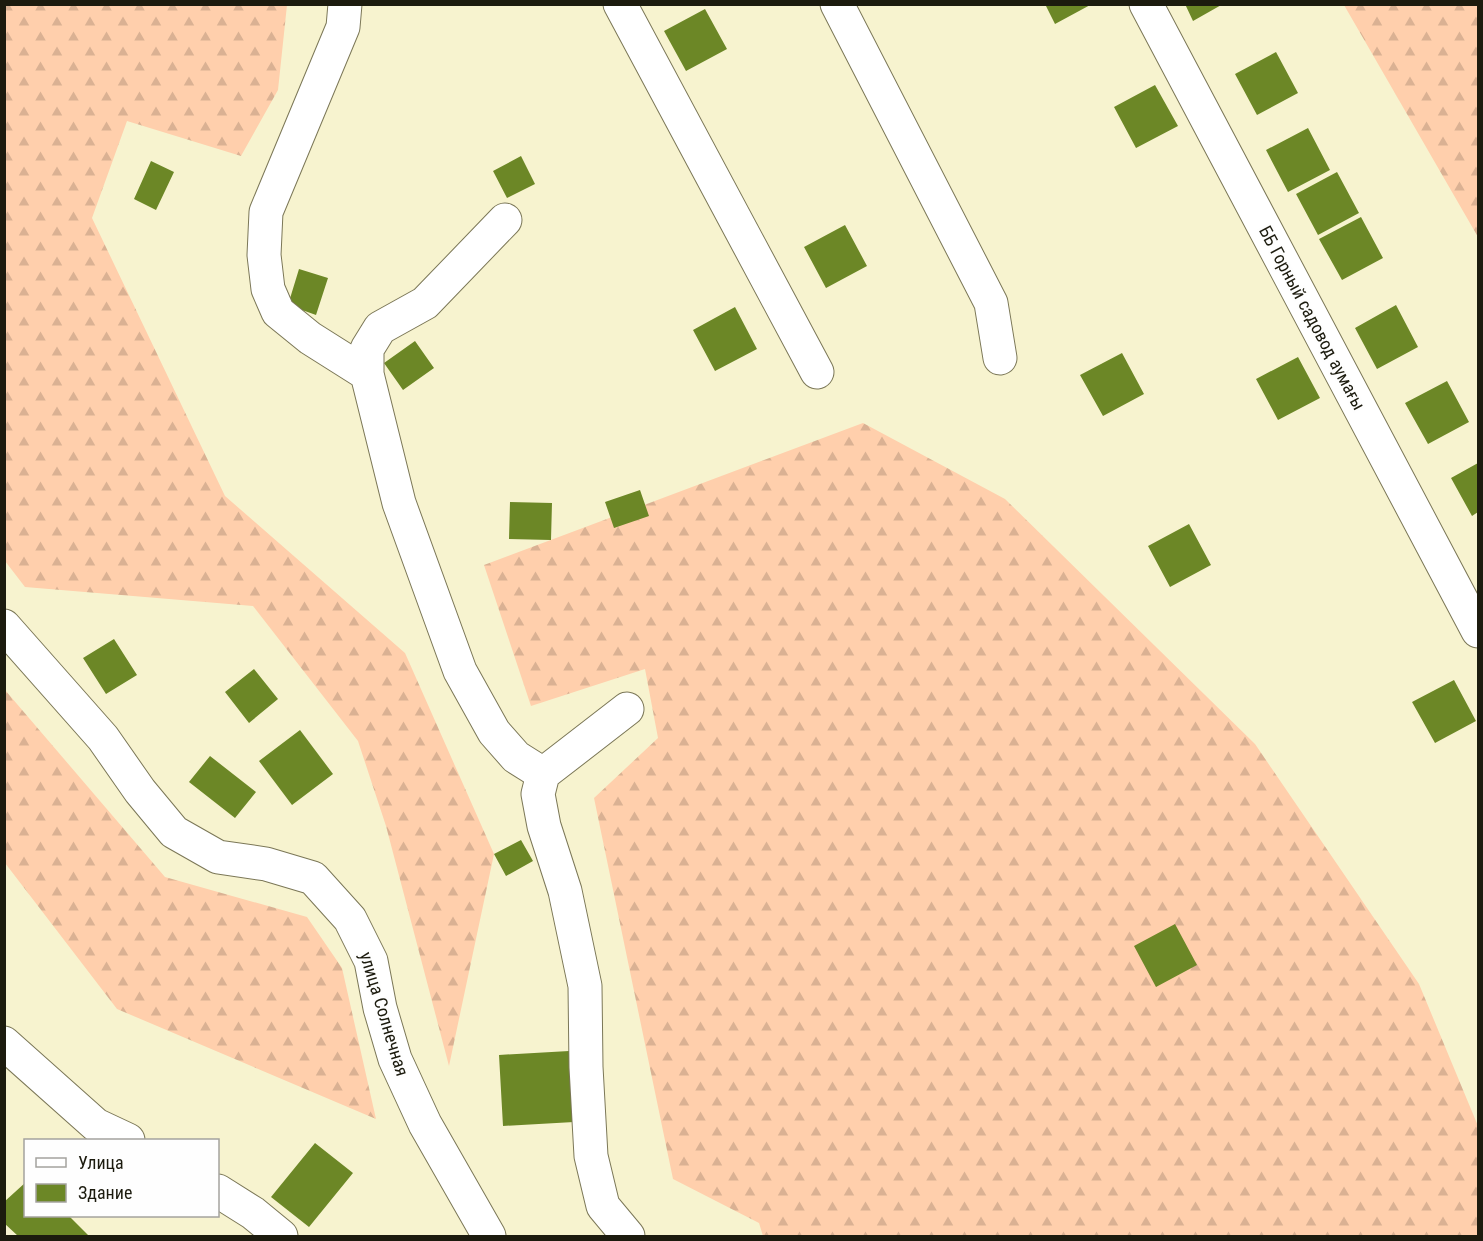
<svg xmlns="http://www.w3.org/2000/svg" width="1483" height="1241" font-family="'Roboto Condensed',sans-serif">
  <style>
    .forest { fill: url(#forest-firs) }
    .building { fill: #6c8726 }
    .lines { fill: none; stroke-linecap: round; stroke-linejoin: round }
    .minor-casing { stroke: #7b7757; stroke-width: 35 }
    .minor { stroke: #fff; stroke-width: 33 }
    .labels { text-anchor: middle; stroke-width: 5; stroke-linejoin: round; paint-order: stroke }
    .street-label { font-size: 18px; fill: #1c1b0e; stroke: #fefefe }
  </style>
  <defs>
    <pattern id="forest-firs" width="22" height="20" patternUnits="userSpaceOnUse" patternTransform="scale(1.5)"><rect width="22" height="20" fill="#ffcfac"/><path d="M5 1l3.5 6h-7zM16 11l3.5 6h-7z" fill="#dab193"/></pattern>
  </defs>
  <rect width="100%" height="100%" fill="#f7f3cf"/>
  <path class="forest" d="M4 5H287L278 90 241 156 127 121 92 218 225 496 405 653 494 854 449 1066 386 826 358 741 253 606 25 587 5 561Z
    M1344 5H1478V237Z
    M863 423 1005 499 1255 744 1419 984 1478 1126V1236H763L759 1223 673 1179 594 798 658 738 645 669 531 706 484 565Z
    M5 690 165 877 307 917 342 968 376 1119 117 1009 5 863Z"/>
  <path class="building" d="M1045 4H1092L1055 24Z
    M1185 4H1223L1193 21Z
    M705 9 727 49 686 71 664 31Z
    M1276 52 1298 93 1257 115 1235 74Z
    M1155 85 1178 126 1136 148 1114 107Z
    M1308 128 1330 170 1288 192 1266 150Z
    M521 156 535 184 507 198 493 171Z
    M151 161 174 172 156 210 134 199Z
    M1337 172 1359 213 1318 235 1296 194Z
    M1361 217 1383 258 1342 280 1319 239Z
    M845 225 867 266 826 288 804 247Z
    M299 269 328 278 316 315 288 305Z
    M1396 305 1418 347 1377 369 1355 328Z
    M735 307 757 349 715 371 693 330Z
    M415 341 434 368 403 390 384 363Z
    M1122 353 1144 394 1103 416 1080 375Z
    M1298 357 1320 398 1278 420 1256 379Z
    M1447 381 1469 422 1428 444 1405 403Z
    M1478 463V512L1472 516 1451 478Z
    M640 490 649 516 614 528 605 502Z
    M510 502 552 503 551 540 509 539Z
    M1189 524 1211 565 1170 587 1148 546Z
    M114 639 137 675 106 694 83 658Z
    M254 669 278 699 249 723 225 692Z
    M1454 680 1476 721 1435 743 1412 702Z
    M300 730 333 774 292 805 259 761Z
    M210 756 256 792 235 818 189 782Z
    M521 840 533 861 506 876 494 854Z
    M1175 924 1197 965 1156 987 1134 946Z
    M569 1051 574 1122 503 1126 499 1055Z
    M315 1143 353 1173 309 1227 271 1197Z
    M26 1182V1216H69L89 1236H18L4 1223V1202Z"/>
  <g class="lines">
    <defs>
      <path id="minor" d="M345 4 343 27 266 212 264 255 268 289 278 312 310 338 367 374
        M620 4 817 372
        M837 4 991 303 1000 358
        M1146 4 1478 631
        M505 220 425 303 380 328 367 349V374L399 503 460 671 494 732 516 757 543 774
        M4 626 103 738 140 791 174 832 218 857 266 864 313 878 350 919 371 961 380 1008 395 1059 425 1124 489 1236
        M627 709 543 774 538 794 544 826 565 891 585 986 586 1067 591 1156 603 1206 628 1236
        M4 1043 96 1125 128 1140
        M218 1191 253 1213 281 1236"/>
    </defs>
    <use href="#minor" class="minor-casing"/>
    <use href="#minor" class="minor"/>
  </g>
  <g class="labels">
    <g class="street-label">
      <text transform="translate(1312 318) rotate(62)" y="6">ББ Горный садовод аумағы</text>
      <text transform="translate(384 1014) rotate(73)" y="6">улица Солнечная</text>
    </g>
  </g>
  <rect width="1483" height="1241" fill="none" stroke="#1c1b0e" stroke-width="12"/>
  <rect x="24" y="1139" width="195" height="78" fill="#fefefe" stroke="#a4a39e" stroke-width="1.5"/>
  <rect x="36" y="1158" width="30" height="9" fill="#ffffff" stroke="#a4a39e" stroke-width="1.5"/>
  <text x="78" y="1169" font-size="18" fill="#1c1b0e">Улица</text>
  <rect x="36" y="1184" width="30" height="18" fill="#6c8726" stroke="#a4a39e" stroke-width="1.5"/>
  <text x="78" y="1199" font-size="18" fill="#1c1b0e">Здание</text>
</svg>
